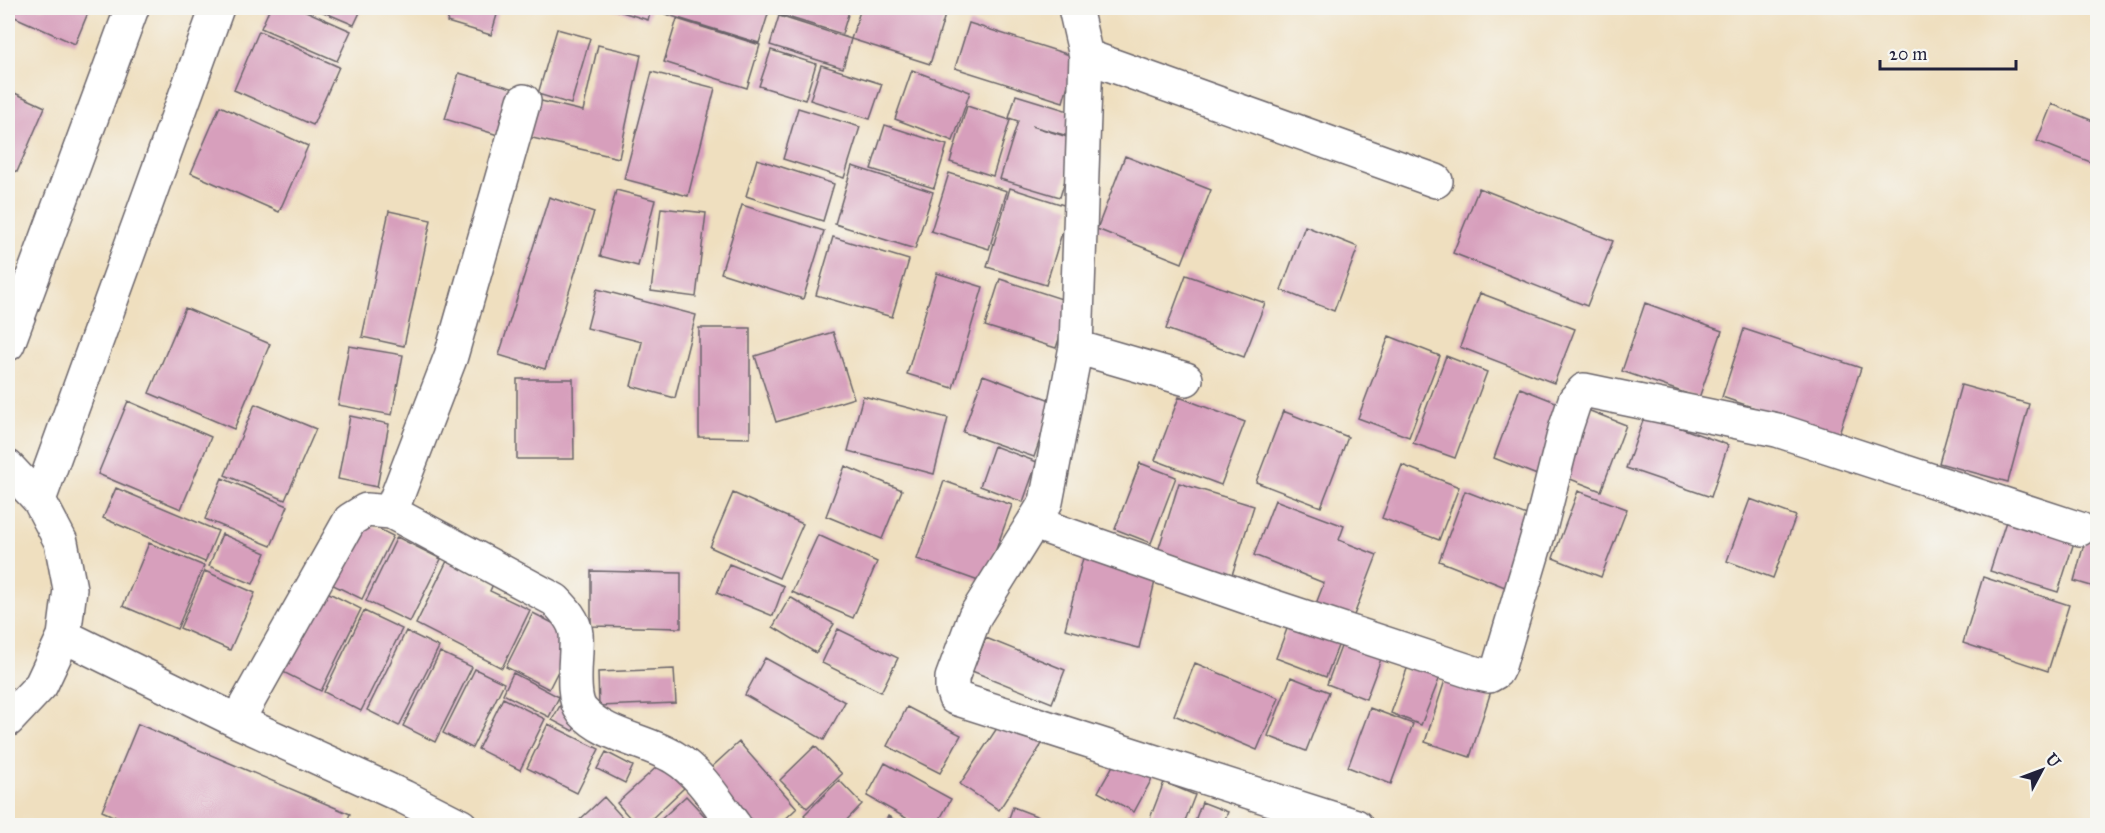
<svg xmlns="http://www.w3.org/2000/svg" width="2105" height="833" font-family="'IM FELL Great Primer',serif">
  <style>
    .building { fill: #d79fbc }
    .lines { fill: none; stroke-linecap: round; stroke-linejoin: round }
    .street-casing { stroke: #6a6469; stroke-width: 36 }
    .street { stroke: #fff; stroke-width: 33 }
  </style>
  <rect width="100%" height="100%" fill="#f6f6f2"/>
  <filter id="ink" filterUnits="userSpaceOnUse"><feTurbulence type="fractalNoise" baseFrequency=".0167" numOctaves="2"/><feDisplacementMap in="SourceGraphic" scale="12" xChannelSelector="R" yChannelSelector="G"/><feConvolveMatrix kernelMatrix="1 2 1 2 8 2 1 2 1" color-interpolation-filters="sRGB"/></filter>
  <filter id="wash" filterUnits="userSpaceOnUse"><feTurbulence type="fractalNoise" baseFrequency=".008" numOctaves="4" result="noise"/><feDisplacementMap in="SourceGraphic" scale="24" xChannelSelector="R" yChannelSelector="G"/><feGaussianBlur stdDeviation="1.35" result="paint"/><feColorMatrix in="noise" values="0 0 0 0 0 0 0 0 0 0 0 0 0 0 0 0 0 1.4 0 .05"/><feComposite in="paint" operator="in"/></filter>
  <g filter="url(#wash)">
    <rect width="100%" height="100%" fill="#efdfbf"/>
    <g id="blocks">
      <path class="building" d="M8 8H90L75 44 8 14Z
        M270 8H299L351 31 337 61 261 28Z
        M314 8H362L354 25Z
        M452 8H499L491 35 447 22Z
        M609 8H651L648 20Z
        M667 8H770L759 43 665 14Z
        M780 8H850L842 34 778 14Z
        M861 8H922L945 15 930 64 851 39Z
        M779 16 851 39 843 68 770 45Z
        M677 19 760 45 747 88 664 62Z
        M969 23 1076 57 1063 102 955 68Z
        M557 29 590 38 571 104 538 94Z
        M259 31 339 67 313 125 234 90Z
        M598 45 641 55 619 158 528 137 537 100 583 111Z
        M771 50 816 64 805 100 759 86Z
        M821 65 882 84 870 119 810 100Z
        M912 70 970 92 953 141 895 119Z
        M652 72 715 88 688 196 624 179Z
        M459 73 522 91 508 138 445 119Z
        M8 90 45 107 17 172 8 168Z
        M1016 95 1075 113 1068 136 1032 126 1077 140 1060 197 1000 179 1018 121 1009 118Z
        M2052 104 2098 123V165L2037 141Z
        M220 106 308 146 279 212 191 173Z
        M967 106 1010 120 993 176 950 162Z
        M798 108 860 127 844 178 783 159Z
        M885 125 947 145 934 188 871 169Z
        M1125 156 1211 190 1182 263 1097 229Z
        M757 159 834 184 823 221 746 196Z
        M852 166 933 192 915 249 835 224Z
        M949 173 1007 191 989 249 931 231Z
        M1010 188 1070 207 1046 285 987 267Z
        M1479 188 1613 241 1587 306 1453 253Z
        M616 190 655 200 638 266 600 256Z
        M549 197 594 212 545 369 499 355Z
        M742 205 824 231 803 299 721 273Z
        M661 208 706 213 696 297 651 291Z
        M389 211 431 220 404 346 362 337Z
        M1305 226 1358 247 1334 311 1281 290Z
        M833 237 909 260 892 317 816 295Z
        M937 273 983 287 953 388 907 374Z
        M1186 275 1265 303 1244 357 1166 329Z
        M1000 279 1071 302 1056 348 985 326Z
        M597 289 696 315 675 398 631 386 642 342 587 328Z
        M1480 293 1575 329 1554 383 1460 347Z
        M1645 303 1722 331 1699 398 1622 371Z
        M185 308 270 344 234 429 149 393Z
        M699 328H750V438L699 437Z
        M1744 329 1861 368 1838 436 1722 397Z
        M833 332 854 398 776 422 755 356Z
        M1389 336 1440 356 1409 437 1358 418Z
        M349 346 403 355 392 415 338 405Z
        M1446 356 1487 372 1455 458 1413 443Z
        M983 375 1053 401 1034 457 963 432Z
        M517 379H573L574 459H517Z
        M1961 385 2029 404 2008 482 1939 463Z
        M1520 388 1563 405 1537 475 1494 458Z
        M863 396 948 418 934 474 848 451Z
        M1179 397 1245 422 1221 485 1155 460Z
        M128 401 211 437 181 509 98 474Z
        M255 404 316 429 285 500 225 475Z
        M1585 409 1626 425 1601 491 1560 475Z
        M1283 411 1348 437 1321 507 1256 482Z
        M1645 415 1728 445 1711 497 1626 468Z
        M350 416 389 424 377 487 338 479Z
        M994 446 1037 462 1023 502 980 486Z
        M1140 463 1176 477 1151 543 1115 529Z
        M1402 465 1459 487 1439 540 1382 518Z
        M845 466 902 490 882 539 826 516Z
        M222 478 288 506 271 546 205 519Z
        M944 481 1012 505 984 583 917 559Z
        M1179 483 1254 506 1232 575 1158 551Z
        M116 488 218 531 205 562 103 518Z
        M1465 491 1537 519 1510 589 1439 561Z
        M1578 491 1627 509 1601 577 1553 558Z
        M733 493 803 524 779 578 710 547Z
        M1750 499 1796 516 1773 578 1727 561Z
        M1275 500 1344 526 1339 540 1377 555 1351 623 1314 609 1324 583 1254 555Z
        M2009 512 2077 533 2058 592 1990 571Z
        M357 518 393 536 362 599 325 581Z
        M222 534 266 553 253 584 209 566Z
        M818 535 877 562 853 618 792 592Z
        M397 537 441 559 410 622 366 601Z
        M2085 540 2098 543V588L2074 581Z
        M149 543 204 566 177 629 123 606Z
        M1083 558 1156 577 1139 648 1065 629Z
        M447 561 493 584 490 591 530 610 502 668 416 624Z
        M729 564 784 586 773 616 717 593Z
        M205 571 255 593 230 650 180 628Z
        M591 571 681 573V628L591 626Z
        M1983 577 2069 605 2048 671 1963 643Z
        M321 589 361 609 321 691 281 671Z
        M790 597 834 624 816 653 773 627Z
        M364 611 402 629 361 711 324 692Z
        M533 613 576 635 549 689 506 667Z
        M1293 613 1343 633 1326 677 1276 658Z
        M838 629 898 658 881 692 822 663Z
        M406 631 439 647 399 726 367 710Z
        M1345 636 1384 651 1366 699 1327 684Z
        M986 638 1065 670 1052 703 972 671Z
        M440 652 472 667 435 742 403 726Z
        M1412 655 1444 667 1421 725 1391 713Z
        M765 658 845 702 824 740 745 695Z
        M1195 663 1279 698 1257 750 1174 715Z
        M475 669 504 683 472 748 443 733Z
        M674 669 676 703 599 706 598 672Z
        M513 673 559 697 549 717 503 694Z
        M1447 674 1492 688 1470 757 1425 742Z
        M1291 677 1329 692 1306 751 1268 736Z
        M503 698 545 719 520 770 478 749Z
        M561 704 581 714 573 731 552 720Z
        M907 707 961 735 940 773 887 746Z
        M1370 708 1413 724 1391 784 1348 767Z
        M1005 716 1044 741 999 810 960 784Z
        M138 724 350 814 345 826H136L102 811Z
        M548 724 599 749 577 793 527 768Z
        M739 742 797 808 778 826H747L703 775Z
        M815 746 842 774 807 808 780 780Z
        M606 752 633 766 625 783 597 769Z
        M1120 753 1155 773 1134 812 1098 792Z
        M885 763 951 799 936 826H920L867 796Z
        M660 764 684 788 644 826H637L617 803Z
        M839 780 862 804 841 826H815L804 815Z
        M1164 782 1195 795 1183 826H1147Z
        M686 796 714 826H654Z
        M604 797 630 826H573Z
        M1202 802 1228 812 1222 826H1193Z
        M1013 807 1060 825V826H1006Z
        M888 816 904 826H883Z"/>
    </g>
  </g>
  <g filter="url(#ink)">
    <use href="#blocks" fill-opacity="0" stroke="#6a6469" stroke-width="1.5"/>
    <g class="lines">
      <defs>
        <path id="street" d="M1075 8 1086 56 1076 347 1046 502 975 616 952 678V689L955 698 1356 826
          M1086 56 1436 181
          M8 344 132 8
          M1076 347 1186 379
          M8 467 39 500 61 542 70 589 64 636 41 685 8 720
          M39 500 217 8
          M391 512 451 356 524 101
          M1034 523 1272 606 1475 673 1489 676 1496 672 1499 666 1541 525 1565 430 1575 400 1584 390 1777 430 2080 529
          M64 636 237 721 404 797 461 826
          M237 721 350 520 366 510 391 512 555 600C564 609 575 621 576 634 578 654 569 695 582 711 605 737 646 740 675 758 700 773 717 802 735 826"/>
      </defs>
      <use href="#street" class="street-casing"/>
      <use href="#street" class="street"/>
    </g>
  </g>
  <rect width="2105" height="833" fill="none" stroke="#f6f6f2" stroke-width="30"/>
  <g transform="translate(2042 770) rotate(49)" stroke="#f6f6f2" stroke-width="4.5" paint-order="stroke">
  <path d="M0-4.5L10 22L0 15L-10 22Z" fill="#22223b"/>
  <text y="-9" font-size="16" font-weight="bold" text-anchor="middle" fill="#22223b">U</text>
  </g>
  <path d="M1880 60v9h136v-9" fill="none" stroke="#22223b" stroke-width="3"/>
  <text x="1889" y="60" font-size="18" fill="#22223b" stroke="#f6f6f2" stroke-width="4.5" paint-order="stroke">20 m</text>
</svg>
